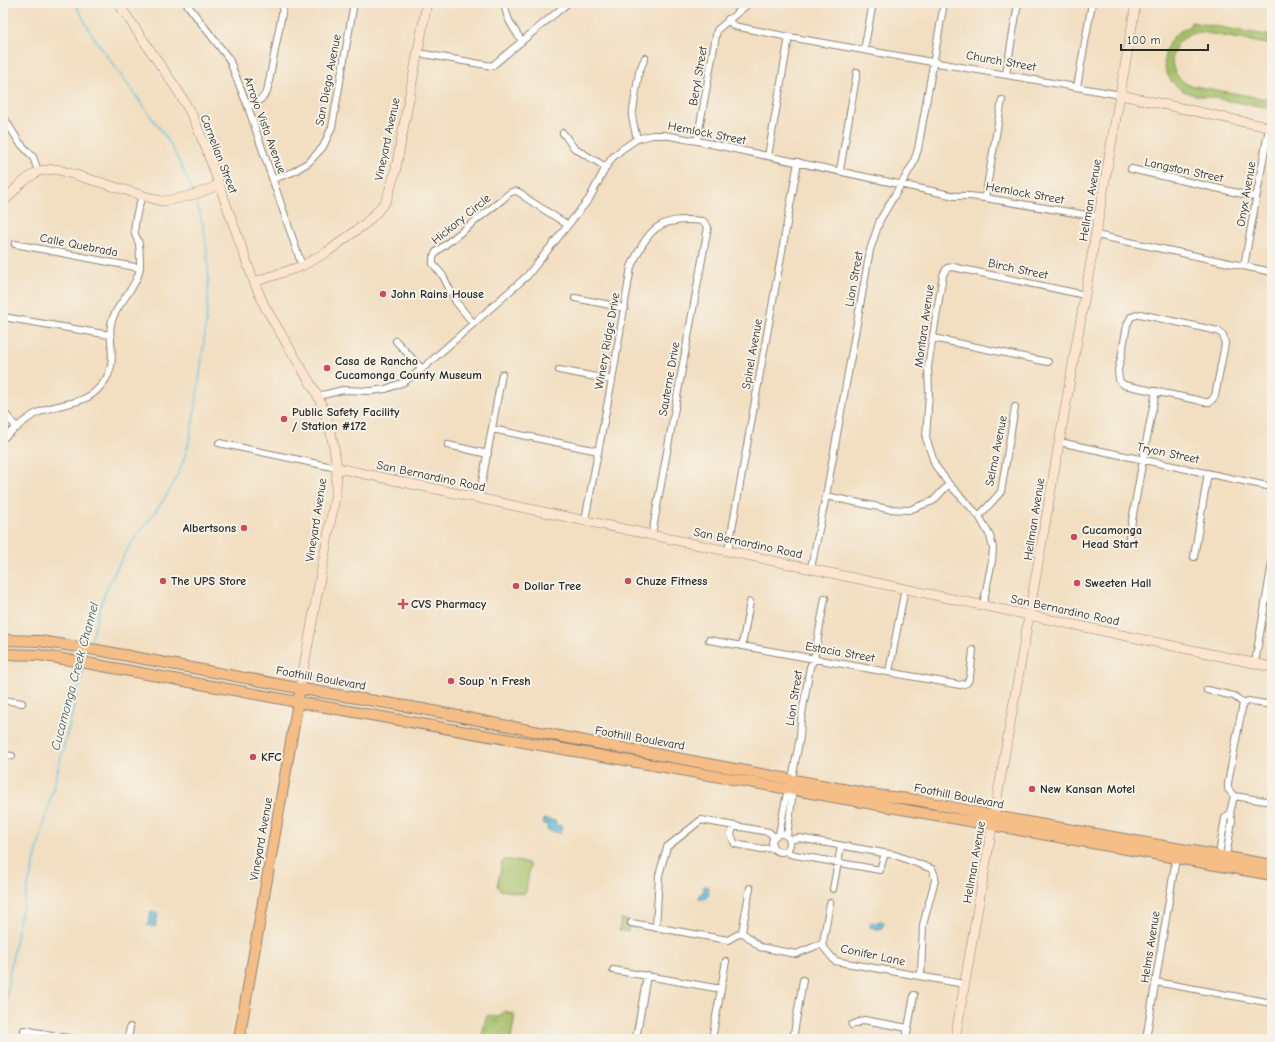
<svg xmlns="http://www.w3.org/2000/svg" width="1275" height="1042" font-family="'Comic Neue',sans-serif">
  <style>
    .green { fill: #a4bf66; stroke: #687548 }
    .park { fill: url(#park-crowns); stroke: #687548 }
    .water { fill: url(#water-rules); stroke: #467886 }
    .lines { fill: none; stroke-linecap: round; stroke-linejoin: round }
    .stream { stroke: #62c6e0; stroke-width: 1.5 }
    .street-casing { stroke: #8e8476; stroke-width: 8 }
    .secondary-casing { stroke: #8e8476; stroke-width: 10 }
    .primary-casing { stroke: #8e8476; stroke-width: 12 }
    .street { stroke: #fff; stroke-width: 6 }
    .secondary { stroke: #fbe5cf; stroke-width: 9 }
    .primary { stroke: #f6be87; stroke-width: 10 }
    .poi-dot { fill: #d1495b; stroke: #f7f3e8; stroke-width: 1.5 }
    .labels { text-anchor: middle; stroke-width: 4; stroke-linejoin: round; paint-order: stroke }
    .street-label { font-size: 12px; fill: #2b2b2b; stroke: #f7f3e8 }
    .poi-label { font-size: 12px; font-weight: bold; fill: #2b2b2b; stroke: #f7f3e8; text-anchor: start }
    .water-label { font-size: 13px; font-style: italic; fill: #3c5a61; stroke: #f7f3e8 }
  </style>
  <defs>
    <pattern id="park-crowns" width="20" height="18" patternUnits="userSpaceOnUse"><rect width="20" height="18" fill="#a4bf66"/><path d="M2 6a3 3 0 1 1 6 0M12 15a3 3 0 1 1 6 0" fill="none" stroke="#869b54"/></pattern>
    <pattern id="water-rules" width="6" height="5" patternUnits="userSpaceOnUse"><rect width="6" height="5" fill="#62c6e0"/><path d="M0 2.5h6" fill="none" stroke="#55aac0"/></pattern>
  </defs>
  <rect width="100%" height="100%" fill="#f7f3e8"/>
  <filter id="ink" filterUnits="userSpaceOnUse"><feTurbulence type="fractalNoise" baseFrequency=".025" numOctaves="2"/><feDisplacementMap in="SourceGraphic" scale="8" xChannelSelector="R" yChannelSelector="G"/><feConvolveMatrix kernelMatrix="1 2 1 2 8 2 1 2 1" color-interpolation-filters="sRGB"/></filter>
  <filter id="wash" filterUnits="userSpaceOnUse"><feTurbulence type="fractalNoise" baseFrequency=".012" numOctaves="4" result="noise"/><feDisplacementMap in="SourceGraphic" scale="16" xChannelSelector="R" yChannelSelector="G"/><feGaussianBlur stdDeviation="0.9" result="paint"/><feColorMatrix in="noise" values="0 0 0 0 0 0 0 0 0 0 0 0 0 0 0 0 0 1.4 0 .05"/><feComposite in="paint" operator="in"/></filter>
  <g filter="url(#wash)">
    <rect width="100%" height="100%" fill="#f2dec0"/>
    <path class="green" d="M1191 22 1272 36V45L1201 32C1170 35 1161 71 1189 85L1272 100V108C1253 105 1234 102 1214 98 1204 96 1191 96 1182 90 1169 83 1162 68 1165 54 1168 40 1177 31 1190 26Z
      M505 859 528 863 530 866 526 892 523 894 500 890 497 886 502 862Z
      M621 919 630 921 628 932 619 931Z"/>
    <path class="park" d="M504 1011 512 1013 515 1015 511 1039H481L486 1017 488 1015 500 1017 501 1014Z"/>
    <path class="water" d="M544 819 556 821 555 825 562 826 560 833 547 830 548 825 543 824Z
      M704 886 709 887 708 896 704 899H699L700 894 703 893Z
      M151 912 158 914 155 927 147 925V924L149 923Z
      M879 921 884 922 882 928 877 929 870 927 871 922 877 923Z"/>
    <g class="lines">
      <path class="stream" d="M75 3 92 35 168 140 181 165 192 190
        M90 646C93 633 96 620 100 608 106 587 116 569 127 550 142 526 163 506 175 480 191 449 194 415 199 381 207 321 217 256 195 198
        M3 1023 10 971 19 922 84 667"/>
    </g>
  </g>
  <g filter="url(#ink)">
    <g class="lines">
      <defs>
        <path id="street" d="M186 3 229 59 248 107 302 266
          M505 3C505 18 514 29 522 41
          M728 19 734 26 789 37 1121 95
          M864 50 873 3
          M418 53 492 66 568 3
          M1006 74 1018 3
          M1077 87 1092 3
          M248 107 261 99 267 92 284 3
          M3 116 19 142 33 157 38 171
          M563 133 574 148 606 167
          M637 139 632 117 639 72 645 58
          M697 141 717 30 749 3
          M768 156 789 37
          M1131 169 1256 197
          M840 170 857 72
          M273 179 293 172 309 162 323 147 332 127 354 3
          M985 198 1002 100
          M1096 235 1272 272
          M15 244 140 268
          M1244 266 1269 127
          M575 298 625 308
          M1140 314 1218 331 1223 335 1225 344 1215 396 1210 402H1204L1197 400 1124 385 1119 380 1118 370 1121 358 1127 325 1131 317Z
          M3 317 110 335
          M473 323 456 302 443 276 433 264V258L436 252 503 199C511 190 517 188 526 198L568 225
          M933 338 1048 362
          M396 341 422 369
          M559 370 612 380
          M318 396 343 390 371 391 386 389 404 382 422 369 527 276 589 199 606 167 612 158 621 150 637 139 652 135H664L697 141 955 196H970L985 198 1099 217
          M3 411 17 428
          M492 429 598 451
          M3 438C14 430 25 419 37 413 56 403 80 406 96 391 113 375 113 362 111 341 110 334 110 326 112 320 118 302 139 285 140 266 140 260 140 252 139 245 139 241 136 238 135 234 133 221 139 208 142 195
          M1059 442 1272 487
          M219 443 337 468
          M448 445 488 454
          M826 496 888 509 909 510 933 501 949 484
          M479 498 502 374
          M979 516 1001 492 1015 407
          M585 520 612 380 631 267C649 228 659 216 703 221L708 227 652 534
          M1128 543 1143 459 1156 391
          M728 551 798 162
          M1194 557 1208 473
          M811 568 826 496 870 250 880 220 913 164 918 149 944 3
          M983 605 992 561 993 548 990 536 979 516 949 484 935 465 926 438 929 393 928 366 943 275 947 268 953 267 1085 295
          M709 640 960 685 967 683 970 677 973 650
          M742 646 750 602
          M1255 663 1272 563
          M889 672 905 588
          M1207 690 1234 696 1243 703
          M3 700 22 703
          M1243 703 1248 701 1272 705
          M3 755 12 756
          M1234 796 1228 789V783L1243 703
          M1234 796 1272 802
          M733 826 731 835 735 844 762 849 773 848
          M772 843a9 9 0 1 1 18 0a9 9 0 1 1-18 0Z
          M779 834 786 798 789 786
          M787 836 792 799V779L800 737 801 720 810 667 814 659 825 598
          M790 840 799 838 895 855 932 869 935 876V880L923 925 921 976
          M787 850 790 854 795 855 880 870 885 853
          M1219 855 1225 818 1230 813
          M1226 856 1232 821 1230 813 1234 796
          M833 889 841 846
          M631 923 728 940 742 932 760 947 796 954 821 944 835 961 964 984
          M656 928 659 875 667 847 701 820 769 832 774 837
          M742 932 750 888
          M821 944 823 942 830 903
          M613 970 721 989
          M1156 982 1272 1003
          M852 1025 864 1020 908 1028
          M24 1039V1030L73 1039
          M128 1039 130 1027
          M636 1039 647 975
          M712 1039 726 961
          M793 1039 803 980
          M906 1039 914 995
          M1146 1039 1176 858"/>
        <path id="secondary" d="M118 3 178 91 193 117 206 148 254 282 265 307 318 396 329 424 334 448 337 468 336 492 300 688
          M1121 95 1272 128
          M3 203 20 184 38 171 56 169 161 201C181 200 200 193 219 185
          M254 282 302 266 327 252 365 224 376 213 386 201 395 173 427 3
          M337 468 1272 667
          M955 1039 1136 3"/>
        <path id="primary" d="M3 640 40 641 97 650 314 691 423 709 569 738 875 795 917 800 994 816 1272 865
          M3 654 39 655 81 662 298 702 1272 875
          M239 1039 299 696"/>
      </defs>
      <use href="#street" class="street-casing"/>
      <use href="#secondary" class="secondary-casing"/>
      <use href="#primary" class="primary-casing"/>
      <use href="#street" class="street"/>
      <use href="#secondary" class="secondary"/>
      <use href="#primary" class="primary"/>
    </g>
  </g>
  <g class="poi-dot">
    <circle cx="383" cy="294" r="4"/>
    <circle cx="327" cy="368" r="4"/>
    <circle cx="284" cy="419" r="4"/>
    <circle cx="244" cy="528" r="4"/>
    <circle cx="1074" cy="537" r="4"/>
    <circle cx="163" cy="581" r="4"/>
    <circle cx="628" cy="581" r="4"/>
    <circle cx="1077" cy="583" r="4"/>
    <circle cx="516" cy="586" r="4"/>
    <path d="M401 598h4v4h4v4h-4v4h-4v-4h-4v-4h4z"/>
    <circle cx="451" cy="681" r="4"/>
    <circle cx="253" cy="757" r="4"/>
    <circle cx="1032" cy="789" r="4"/>
  </g>
  <g class="labels">
    <g class="street-label">
      <text transform="translate(1001 61) rotate(10)" y="4">Church Street</text>
      <text transform="translate(698 76) rotate(-80)" y="4">Beryl Street</text>
      <text transform="translate(328 80) rotate(-79)" y="4">San Diego Avenue</text>
      <text transform="translate(265 125) rotate(70)" y="4">Arroyo Vista Avenue</text>
      <text transform="translate(707 133) rotate(11)" y="4">Hemlock Street</text>
      <text transform="translate(387 139) rotate(-78)" y="4">Vineyard Avenue</text>
      <text transform="translate(219 154) rotate(69)" y="4">Carnelian Street</text>
      <text transform="translate(1184 170) rotate(12)" y="4">Langston Street</text>
      <text transform="translate(1025 193) rotate(10)" y="4">Hemlock Street</text>
      <text transform="translate(1246 194) rotate(-80)" y="4">Onyx Avenue</text>
      <text transform="translate(1090 200) rotate(-80)" y="4">Hellman Avenue</text>
      <text transform="translate(461 219) rotate(-39)" y="4">Hickory Circle</text>
      <text transform="translate(79 245) rotate(11)" y="4">Calle Quebrada</text>
      <text transform="translate(1018 269) rotate(12)" y="4">Birch Street</text>
      <text transform="translate(854 279) rotate(-80)" y="4">Lion Street</text>
      <text transform="translate(924 326) rotate(-82)" y="4">Montara Avenue</text>
      <text transform="translate(607 341) rotate(-80)" y="4">Winery Ridge Drive</text>
      <text transform="translate(752 354) rotate(-80)" y="4">Spinel Avenue</text>
      <text transform="translate(669 379) rotate(-80)" y="4">Sauterne Drive</text>
      <text transform="translate(996 451) rotate(-79)" y="4">Selma Avenue</text>
      <text transform="translate(1168 453) rotate(12)" y="4">Tryon Street</text>
      <text transform="translate(431 476) rotate(12)" y="4">San Bernardino Road</text>
      <text transform="translate(1034 519) rotate(-81)" y="4">Hellman Avenue</text>
      <text transform="translate(316 520) rotate(-81)" y="4">Vineyard Avenue</text>
      <text transform="translate(748 543) rotate(12)" y="4">San Bernardino Road</text>
      <text transform="translate(1065 610) rotate(12)" y="4">San Bernardino Road</text>
      <text transform="translate(840 652) rotate(10)" y="4">Estacia Street</text>
      <text transform="translate(321 678) rotate(10)" y="4">Foothill Boulevard</text>
      <text transform="translate(794 698) rotate(-81)" y="4">Lion Street</text>
      <text transform="translate(640 738) rotate(10)" y="4">Foothill Boulevard</text>
      <text transform="translate(959 796) rotate(11)" y="4">Foothill Boulevard</text>
      <text transform="translate(261 839) rotate(-80)" y="4">Vineyard Avenue</text>
      <text transform="translate(974 862) rotate(-80)" y="4">Hellman Avenue</text>
      <text transform="translate(1150 947) rotate(-81)" y="4">Helms Avenue</text>
      <text transform="translate(873 955) rotate(12)" y="4">Conifer Lane</text>
    </g>
    <g class="poi-label">
      <text x="391" y="298">John Rains House</text>
      <text x="335" y="365">Casa de Rancho<tspan x="335" dy="14">Cucamonga County Museum</tspan></text>
      <text x="292" y="416">Public Safety Facility<tspan x="292" dy="14">/ Station #172</tspan></text>
      <text x="236" y="532" text-anchor="end">Albertsons</text>
      <text x="1082" y="534">Cucamonga<tspan x="1082" dy="14">Head Start</tspan></text>
      <text x="171" y="585">The UPS Store</text>
      <text x="636" y="585">Chuze Fitness</text>
      <text x="1085" y="587">Sweeten Hall</text>
      <text x="524" y="590">Dollar Tree</text>
      <text x="411" y="608">CVS Pharmacy</text>
      <text x="459" y="685">Soup 'n Fresh</text>
      <text x="261" y="761">KFC</text>
      <text x="1040" y="793">New Kansan Motel</text>
    </g>
    <g class="water-label">
      <text transform="translate(74 676) rotate(-75)" y="5">Cucamonga Creek Channel</text>
    </g>
  </g>
  <rect width="1275" height="1042" fill="none" stroke="#f7f3e8" stroke-width="16"/>
  <path d="M1121 44v6h87v-6" fill="none" stroke="#2b2b2b" stroke-width="2"/>
  <text x="1127" y="44" font-size="12" fill="#2b2b2b" stroke="#f7f3e8" stroke-width="3" paint-order="stroke">100 m</text>
</svg>
